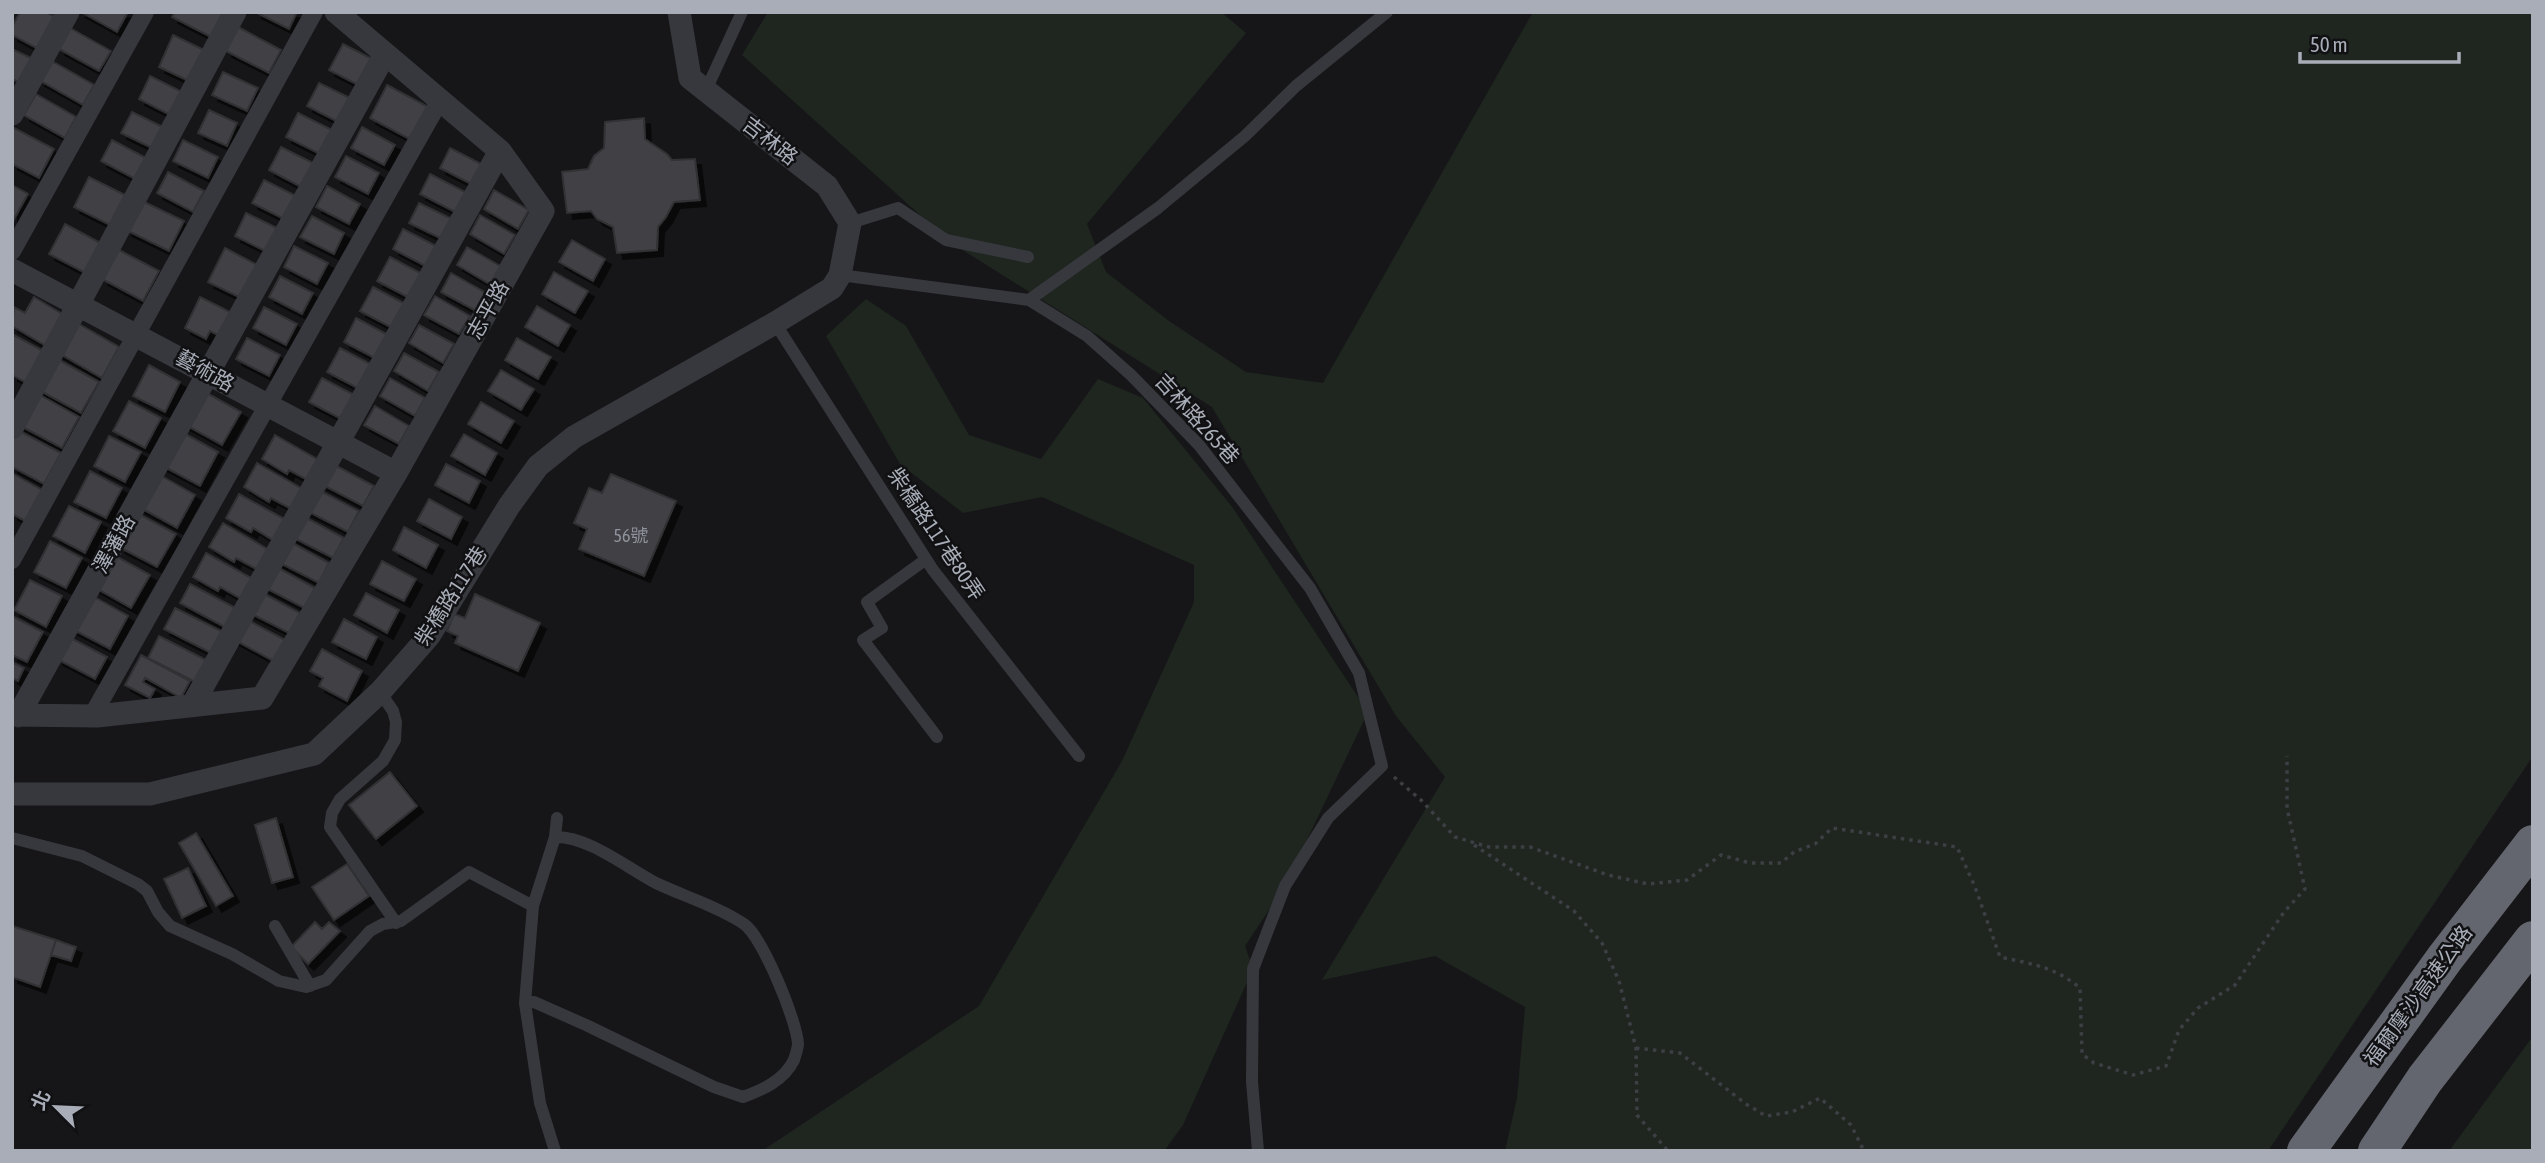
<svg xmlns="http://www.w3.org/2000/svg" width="2545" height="1163" font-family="'Asap Condensed','Noto Sans TC',sans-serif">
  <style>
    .green { fill: #1e261f }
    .building { fill: #404145; stroke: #303034; stroke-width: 2; filter: url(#shadow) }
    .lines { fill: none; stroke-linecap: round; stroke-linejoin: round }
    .path { stroke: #3d3f44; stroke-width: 3.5; stroke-dasharray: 3.5 5; stroke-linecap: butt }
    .service { stroke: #37383d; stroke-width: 12 }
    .pedestrian { stroke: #37383d; stroke-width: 18 }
    .minor { stroke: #37383d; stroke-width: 23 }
    .motorway { stroke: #63666e; stroke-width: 38 }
    .labels { text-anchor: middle; stroke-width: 5; stroke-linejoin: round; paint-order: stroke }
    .number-label { font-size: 18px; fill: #8e929b }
    .street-label { font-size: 21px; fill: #a8adb8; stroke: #111113 }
  </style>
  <defs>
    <filter id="shadow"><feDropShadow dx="6" dy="6" stdDeviation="0" flood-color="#0009"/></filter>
  </defs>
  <rect width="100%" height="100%" fill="#161618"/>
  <path class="green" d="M768 12H1221L1246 33 1087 224 1106 272 1169 321 1246 372 1323 383 1533 12H2533V756L2268 1151H1505L1517 1098 1525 1007 1435 956 1322 980 1445 777 1396 716 1212 407 950 242 742 55Z
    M866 299 906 326 969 435 1041 459 1098 379 1143 398 1233 508 1368 712 1285 886 1245 946 1253 969 1183 1125 1164 1151H762L979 1006 1122 761 1194 602V565L1042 497 963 513 900 464 826 336Z
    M2533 1036V1151H2449Z"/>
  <path class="building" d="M20 12H46L57 18 40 50 12 35V27Z
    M81 12H128L117 32Z
    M175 12H231L217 40 172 17Z
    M255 12H297L289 29Z
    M238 27 281 50 269 73 226 51Z
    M70 28 111 51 99 71 59 49Z
    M173 35 208 52 193 83 159 67Z
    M343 44 376 61 362 87 329 70Z
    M12 49 35 60 23 84 12 79Z
    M50 60 94 85 83 105 39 80Z
    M223 72 258 88 247 111 212 95Z
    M150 76 186 94 174 117 139 99Z
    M319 83 350 98 338 122 307 106Z
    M387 85 432 109 415 142 370 118Z
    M36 94 76 117 65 138 24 115Z
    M209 110 237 123 227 146 198 133Z
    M132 112 167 129 156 150 121 133Z
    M298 113 332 130 320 154 286 137Z
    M644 118 645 139 667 154 672 160 695 159 700 200 674 202 666 217 658 227 657 250 617 253 613 227 597 219 591 211 567 213 562 172 588 169 594 156 604 148 605 122Z
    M12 127 54 149 39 178 12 164Z
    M362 127 395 145 384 165 351 148Z
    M112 140 148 159 137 180 101 161Z
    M183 140 218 157 208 178 173 161Z
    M281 147 315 164 303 188 269 170Z
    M450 148 487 167 477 187 440 168Z
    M346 156 379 173 368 194 335 177Z
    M168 172 204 191 193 212 157 193Z
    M430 174 467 193 457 213 420 194Z
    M89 177 133 199 118 229 74 207Z
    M264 180 298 197 286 220 252 203Z
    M12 185 28 194 12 223Z
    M327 186 360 204 349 224 316 207Z
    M494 190 529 210 518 229 484 209Z
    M140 200 184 221 169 251 126 230Z
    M419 203 456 221 446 241 409 223Z
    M246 213 281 230 269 253 235 236Z
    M480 215 515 235 504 254 470 234Z
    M312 216 344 233 334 254 300 237Z
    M65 224 106 246 91 276 49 254Z
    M403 229 440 248 429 268 393 249Z
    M572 240 605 259 593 281 559 262Z
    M294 246 328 263 317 284 284 267Z
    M467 247 502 267 491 285 457 265Z
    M225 248 261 267 245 300 208 282Z
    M117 249 159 271 143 301 102 279Z
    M390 257 426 276 413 300 377 281Z
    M554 272 588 291 575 313 542 294Z
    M451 273 486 293 476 311 441 292Z
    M280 276 313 293 302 314 269 297Z
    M373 287 409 306 396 330 360 311Z
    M435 296 470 316 459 334 424 315Z
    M34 297 69 318 51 349 12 326 14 307 25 313Z
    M200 297 238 316 220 336 210 331 206 339 185 328Z
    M537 306 570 325 558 346 525 327Z
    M264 307 297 324 286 345 253 328Z
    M356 318 392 337 380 361 344 342Z
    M72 320 119 347 102 378 55 351Z
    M419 325 454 344 443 363 409 343Z
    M12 334 47 353 30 385 12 375Z
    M247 338 280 355 269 376 236 359Z
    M517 338 551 357 538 379 505 360Z
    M340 348 376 367 363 391 327 372Z
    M404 353 439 372 428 391 394 371Z
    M52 356 99 382 81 413 35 388Z
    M149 365 180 382 165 412 133 396Z
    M501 370 534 389 521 410 488 391Z
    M322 378 358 397 345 421 309 402Z
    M390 378 425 398 415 416 380 396Z
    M33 391 79 417 62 448 15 423Z
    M203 391 241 412 222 445 184 424Z
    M129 401 161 418 145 448 113 431Z
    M481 402 514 421 501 443 468 424Z
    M375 406 409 426 399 444 364 425Z
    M14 428 61 453 44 484 12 467V432Z
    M180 431 218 452 200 486 161 465Z
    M464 434 497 453 485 475 451 456Z
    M275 435 324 463 313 483 289 470 287 474 262 459Z
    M109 436 141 452 125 482 94 466Z
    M257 463 306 491 295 511 271 498 269 502 244 487Z
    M331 463 374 486 363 506 321 484Z
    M446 464 480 481 469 503 435 485Z
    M90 471 122 488 106 518 74 502Z
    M12 473 42 490 25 521 12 514Z
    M158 474 195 495 177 528 139 507Z
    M611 474 676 501 644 576 579 549 587 529 574 523 589 488 602 493Z
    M317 489 359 511 348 532 305 510Z
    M239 494 288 521 276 542 253 528 251 532 226 518Z
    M429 499 462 517 451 539 417 521Z
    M69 506 101 522 85 553 53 536Z
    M137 513 176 534 157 567 119 547Z
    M301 515 344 538 333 558 290 536Z
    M223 523 271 551 260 571 236 558 234 562 209 547Z
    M404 527 438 545 426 568 393 550Z
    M287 540 329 563 319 583 276 561Z
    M50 541 82 558 66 588 34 572Z
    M206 553 255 580 243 600 220 587 218 591 193 577Z
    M112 554 150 575 131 608 94 587Z
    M382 561 416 579 404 601 370 584Z
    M273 565 315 588 304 608 262 586Z
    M30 580 62 596 46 627 14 610Z
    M190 584 241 611 230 630 180 603Z
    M257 590 300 613 289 633 246 611Z
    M366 593 399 610 387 633 354 615Z
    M475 594 540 623 518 671 455 643 458 636 447 631 454 614 465 618Z
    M91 595 128 616 110 649 72 629Z
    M175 608 225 633 213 654 164 629Z
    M12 616 43 632 27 662 12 655Z
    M244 618 287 641 275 662 233 639Z
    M344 619 377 637 366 659 332 642Z
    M159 636 208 661 197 683 148 658Z
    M69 637 107 657 95 679 57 659Z
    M322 649 362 671 347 701 319 686 323 678 310 671Z
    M141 655 190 681 181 698 145 678 143 682 155 689 150 698 125 685Z
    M12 662 24 668 18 681 12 678Z
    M390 772 417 806 376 839 349 805Z
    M276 818 293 877 272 883 255 825Z
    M196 833 233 896 216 906 179 843Z
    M347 864 369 896 334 920 312 887Z
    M188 868 206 906 182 918 164 879Z
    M315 922 322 929 329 922 340 931 308 964 291 947Z
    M12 926 56 940 40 987 12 977Z
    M56 940 76 947 71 961 51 955Z"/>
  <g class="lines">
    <path class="path" d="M1394 777 1421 800 1455 837 1489 847H1530L1608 875 1648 884 1687 880 1721 855 1750 863H1781L1794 852 1815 844 1832 828 1957 847 1975 887 2000 957C2032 964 2055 967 2080 988L2082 1054 2094 1063 2133 1075 2166 1066 2179 1030 2198 1008 2235 985 2284 912 2305 889 2287 808V756
      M1474 845 1574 911 1602 943 1619 981 1636 1048 1637 1115 1668 1151
      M1636 1048 1680 1053 1746 1104 1766 1116 1792 1112 1820 1098 1851 1125 1864 1151"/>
    <path class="service" d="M706 90 742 12
      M850 223 898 208 946 240 1028 257
      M840 275 1029 300 1087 336 1131 375 1199 445 1310 588 1359 673 1382 766 1328 818 1285 886 1253 969 1252 1082 1258 1151
      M1029 300 1158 208 1245 136 1296 86 1387 12
      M775 323 933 570 1079 756
      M925 560 867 602 882 628 863 640 937 737
      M380 692 393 711 396 722 395 740 383 761 340 799 332 813 330 827 396 923
      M12 838 82 856 138 884 147 891 158 912 170 926 232 954 279 981 306 987 326 980 370 931 383 924 401 921 469 872 533 906
      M275 926 310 986
      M525 1003 534 1002 586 1025 714 1087 743 1097C763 1090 784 1080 794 1060 795 1056 798 1048 798 1044 797 1021 762 936 744 924 719 907 683 896 656 883 627 868 588 836 555 837
      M555 1151 540 1103 525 1003 533 906 555 837 557 818"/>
    <path class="pedestrian" d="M12 251 145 12
      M12 560 314 12
      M92 716 440 100"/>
    <path class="minor" d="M12 114 68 12
      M12 270 396 473
      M12 428 235 12
      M193 704 500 151
      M12 715 97 716 262 698 396 473 543 211 500 151 336 12
      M18 716 385 54
      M12 794H150L314 754 380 692 429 636 509 506 538 466 574 437 775 323 832 288 840 275 850 223 827 186 690 78 679 12"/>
    <path class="motorway" d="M2306 1151 2445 958 2533 844
      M2377 1151 2425 1079 2533 940"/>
  </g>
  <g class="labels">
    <g class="number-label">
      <text x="631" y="542">56號</text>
    </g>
    <g class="street-label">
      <text transform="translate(770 141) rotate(38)" y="7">吉林路</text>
      <text transform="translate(488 310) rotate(-61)" y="7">志平路</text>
      <text transform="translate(205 371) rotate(29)" y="7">藝術路</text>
      <text transform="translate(1197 419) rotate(48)" y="7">吉林路265巷</text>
      <text transform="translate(936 534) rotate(56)" y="7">柴橋路117巷80弄</text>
      <text transform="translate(114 544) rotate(-61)" y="7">澤藩路</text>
      <text transform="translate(451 596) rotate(-57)" y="7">柴橋路117巷</text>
      <text transform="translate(2418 996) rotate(-54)" y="7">福爾摩沙高速公路</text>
    </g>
  </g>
  <rect width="2545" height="1163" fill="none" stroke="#a8adb8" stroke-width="28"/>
  <g transform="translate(56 1107) rotate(294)" stroke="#111113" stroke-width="5" paint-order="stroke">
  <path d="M0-5L12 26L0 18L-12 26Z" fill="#a8adb8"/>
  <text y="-10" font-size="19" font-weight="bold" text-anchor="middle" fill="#a8adb8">北</text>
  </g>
  <path d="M2300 52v10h159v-10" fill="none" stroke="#a8adb8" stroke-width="3.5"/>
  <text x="2310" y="52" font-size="21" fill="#a8adb8" stroke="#111113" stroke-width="5" paint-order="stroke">50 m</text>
</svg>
